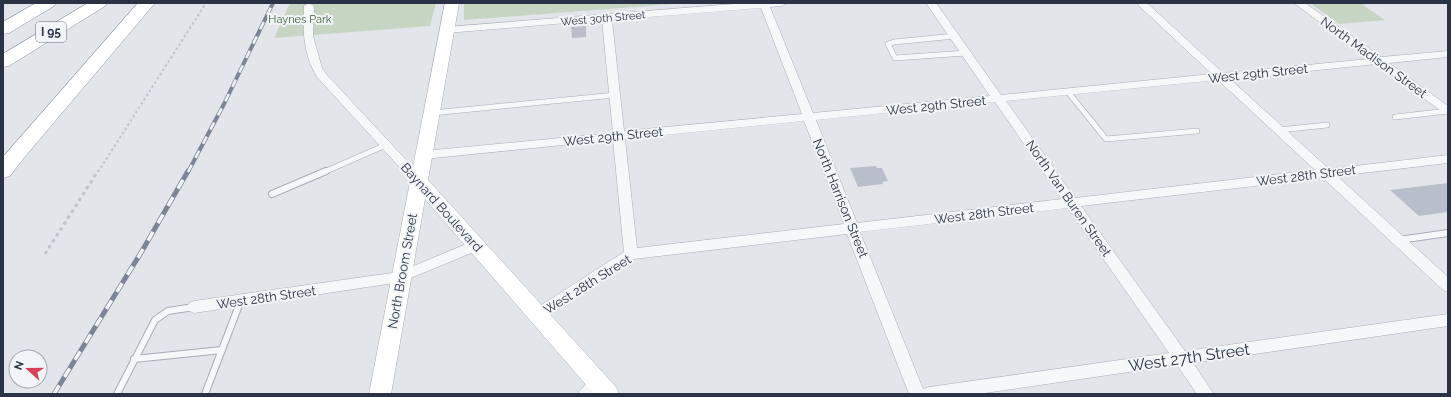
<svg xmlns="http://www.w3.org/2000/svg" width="1451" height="397" font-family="Raleway,sans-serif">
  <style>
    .green { fill: #c7d6c3 }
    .building { fill: #b9bfca }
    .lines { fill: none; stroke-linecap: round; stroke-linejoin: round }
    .lane-far1-casing { stroke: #a7adb6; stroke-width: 6 }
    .lane-casing { stroke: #a7adb6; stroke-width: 8 }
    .street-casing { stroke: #a7adb6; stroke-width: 1 }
    .secondary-casing { stroke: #a7adb6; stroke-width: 1 }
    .highway-casing { stroke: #8893a3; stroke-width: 1 }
    .path-far1 { stroke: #c0c4ca; stroke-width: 2; stroke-dasharray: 2.5 2.5; stroke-linecap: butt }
    .path { stroke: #c0c4ca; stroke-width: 3; stroke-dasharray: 3.5 3.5; stroke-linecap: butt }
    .lane-far1 { stroke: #f5f7f9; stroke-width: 5 }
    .lane { stroke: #f5f7f9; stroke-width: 6 }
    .street { fill: #f5f7f9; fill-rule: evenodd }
    .secondary { fill: #fff; fill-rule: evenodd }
    .highway { fill: #fff; fill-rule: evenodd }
    .rail-far1-casing { stroke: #7a8596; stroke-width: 4 }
    .rail-casing { stroke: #7a8596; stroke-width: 5 }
    .rail-far1 { stroke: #f2f5f8; stroke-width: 2.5; stroke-dasharray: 8; stroke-linecap: butt }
    .rail { stroke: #f2f5f8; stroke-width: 3.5; stroke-dasharray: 10; stroke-linecap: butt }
    .labels { text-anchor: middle; stroke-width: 4; stroke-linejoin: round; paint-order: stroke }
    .far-street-label { font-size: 11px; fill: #293345; stroke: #f2f5f8 }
    .far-park-label { font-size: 11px; fill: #3d6235; stroke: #f2f5f8 }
    .shield { fill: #f2f5f8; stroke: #656d7b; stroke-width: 1 }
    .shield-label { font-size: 12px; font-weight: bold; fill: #293345 }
    .street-label { font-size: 13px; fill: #293345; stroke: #f2f5f8 }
    .near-street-label { font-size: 16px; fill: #293345; stroke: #f2f5f8 }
  </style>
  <rect width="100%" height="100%" fill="#e2e6eb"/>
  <path class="green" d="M290 3H436L430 26 274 38Z
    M464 3H686L464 20Z
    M1310 3H1370L1363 5 1385 20 1339 24Z"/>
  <path class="building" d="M586 26V37L572 38 571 27Z
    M876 166 877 168H882L888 181 882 182 883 184 858 187 850 168Z
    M1448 183V212L1419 216 1390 190Z"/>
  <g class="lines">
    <defs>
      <path id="lane-far1" d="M955 36 894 42 888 44 895 58 966 53
        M1068 92 1106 139 1197 131
        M432 113 615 95
        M1395 117 1448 111
        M1279 130 1327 125
        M324 172 386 145"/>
      <path id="lane" d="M272 194 326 171
        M1399 240 1448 233
        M134 359 222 350
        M117 394 155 320 168 311 194 307
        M205 394 241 300"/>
      <path id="street" d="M309 3 314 6 313 36 322 68 327 75 422 177 424 180 422 183 418 184 414 183 317 77C303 53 303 33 304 6Z
        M746 3H787L782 6 770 7 813 113 990 96 926 3H936L1001 95 1212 74 1136 3H1147L1223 73 1369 59 1294 3H1305L1381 57 1448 51V57L1389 63 1448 106V114L1444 113 1377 64 1230 79 1329 169 1448 155V163L1337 176 1448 277V292L1443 290 1323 178 1081 206 1185 351 1448 314V326L1193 363 1214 394H1197L1177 365 978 394H909L847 234 634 259 542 319 537 321 532 319 529 315 532 311 624 252 613 140 424 159 420 158 418 155 420 152 424 151 613 133 602 20 447 33 442 30 447 27ZM761 8 802 114 624 131 612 20ZM1218 80 1315 170 1075 198 1006 101ZM995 102 1062 199 857 223 816 120ZM804 121 844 224 637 248 625 139ZM1068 208 1169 353 929 387 923 389 860 232Z
        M476 240 481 241 483 245 481 249 401 282 194 313 189 311 187 307 189 303 194 301 399 272Z
        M599 377 605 379 607 384C601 397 590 394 578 394 582 386 591 380 599 377Z"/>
      <path id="secondary" d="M445 3H459L428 180 616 387 619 394H594L425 199 391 394H369L410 182 409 180 411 177Z"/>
      <path id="highway" d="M36 3H56L54 6 9 33 3 34V22Z
        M88 3H107L105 6 9 66 3 67V54Z
        M138 3H155L23 159 10 176 3 178V157Z"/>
    </defs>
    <use href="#lane-far1" class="lane-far1-casing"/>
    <use href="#lane" class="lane-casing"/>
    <use href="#street" class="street-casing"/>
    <use href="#secondary" class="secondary-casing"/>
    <use href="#highway" class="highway-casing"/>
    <path class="path-far1" d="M98 172 206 3"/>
    <path class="path" d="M45 254 98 171"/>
    <use href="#lane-far1" class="lane-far1"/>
    <use href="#lane" class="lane"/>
    <use href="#street" class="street"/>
    <use href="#secondary" class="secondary"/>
    <use href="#highway" class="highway"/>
    <defs>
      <path id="rail-far1" d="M188 172 224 104 273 3"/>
      <path id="rail" d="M54 394 142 251 188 171"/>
    </defs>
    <use href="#rail-far1" class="rail-far1-casing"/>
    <use href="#rail" class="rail-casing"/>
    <use href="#rail-far1" class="rail-far1"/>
    <use href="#rail" class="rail"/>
  </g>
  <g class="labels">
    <g class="far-street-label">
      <text transform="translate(603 18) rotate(-5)" y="4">West 30th Street</text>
    </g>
    <g class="far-park-label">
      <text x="300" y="23">Haynes Park</text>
    </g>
    <rect class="shield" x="36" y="22" width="30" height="20" rx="3"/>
    <g class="shield-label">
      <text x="51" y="36">I 95</text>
    </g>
    <g class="street-label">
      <text transform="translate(1374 57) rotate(36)" y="5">North Madison Street</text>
      <text transform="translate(1258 73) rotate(-6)" y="5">West 29th Street</text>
      <text transform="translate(936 105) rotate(-6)" y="5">West 29th Street</text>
      <text transform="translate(613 136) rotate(-6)" y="5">West 29th Street</text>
      <text transform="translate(1306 175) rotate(-7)" y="5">West 28th Street</text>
      <text transform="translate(841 198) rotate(68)" y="5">North Harrison Street</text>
      <text transform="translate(1069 198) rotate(55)" y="5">North Van Buren Street</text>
      <text transform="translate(442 207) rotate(48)" y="5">Baynard Boulevard</text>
      <text transform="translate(984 213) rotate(-7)" y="5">West 28th Street</text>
      <text transform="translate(402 271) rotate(-80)" y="5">North Broom Street</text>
      <text transform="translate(587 284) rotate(-32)" y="5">West 28th Street</text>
      <text transform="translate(266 297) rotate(-8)" y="5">West 28th Street</text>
    </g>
    <g class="near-street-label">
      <text transform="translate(1189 357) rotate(-8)" y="6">West 27th Street</text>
    </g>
  </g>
  <rect width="1451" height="397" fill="none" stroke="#293345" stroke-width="8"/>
  <g transform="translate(28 369) rotate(291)"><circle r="19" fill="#f2f5f8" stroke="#a2a7b0"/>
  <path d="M0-3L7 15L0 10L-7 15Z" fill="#d84056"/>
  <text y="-6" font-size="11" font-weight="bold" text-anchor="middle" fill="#293345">N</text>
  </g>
</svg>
